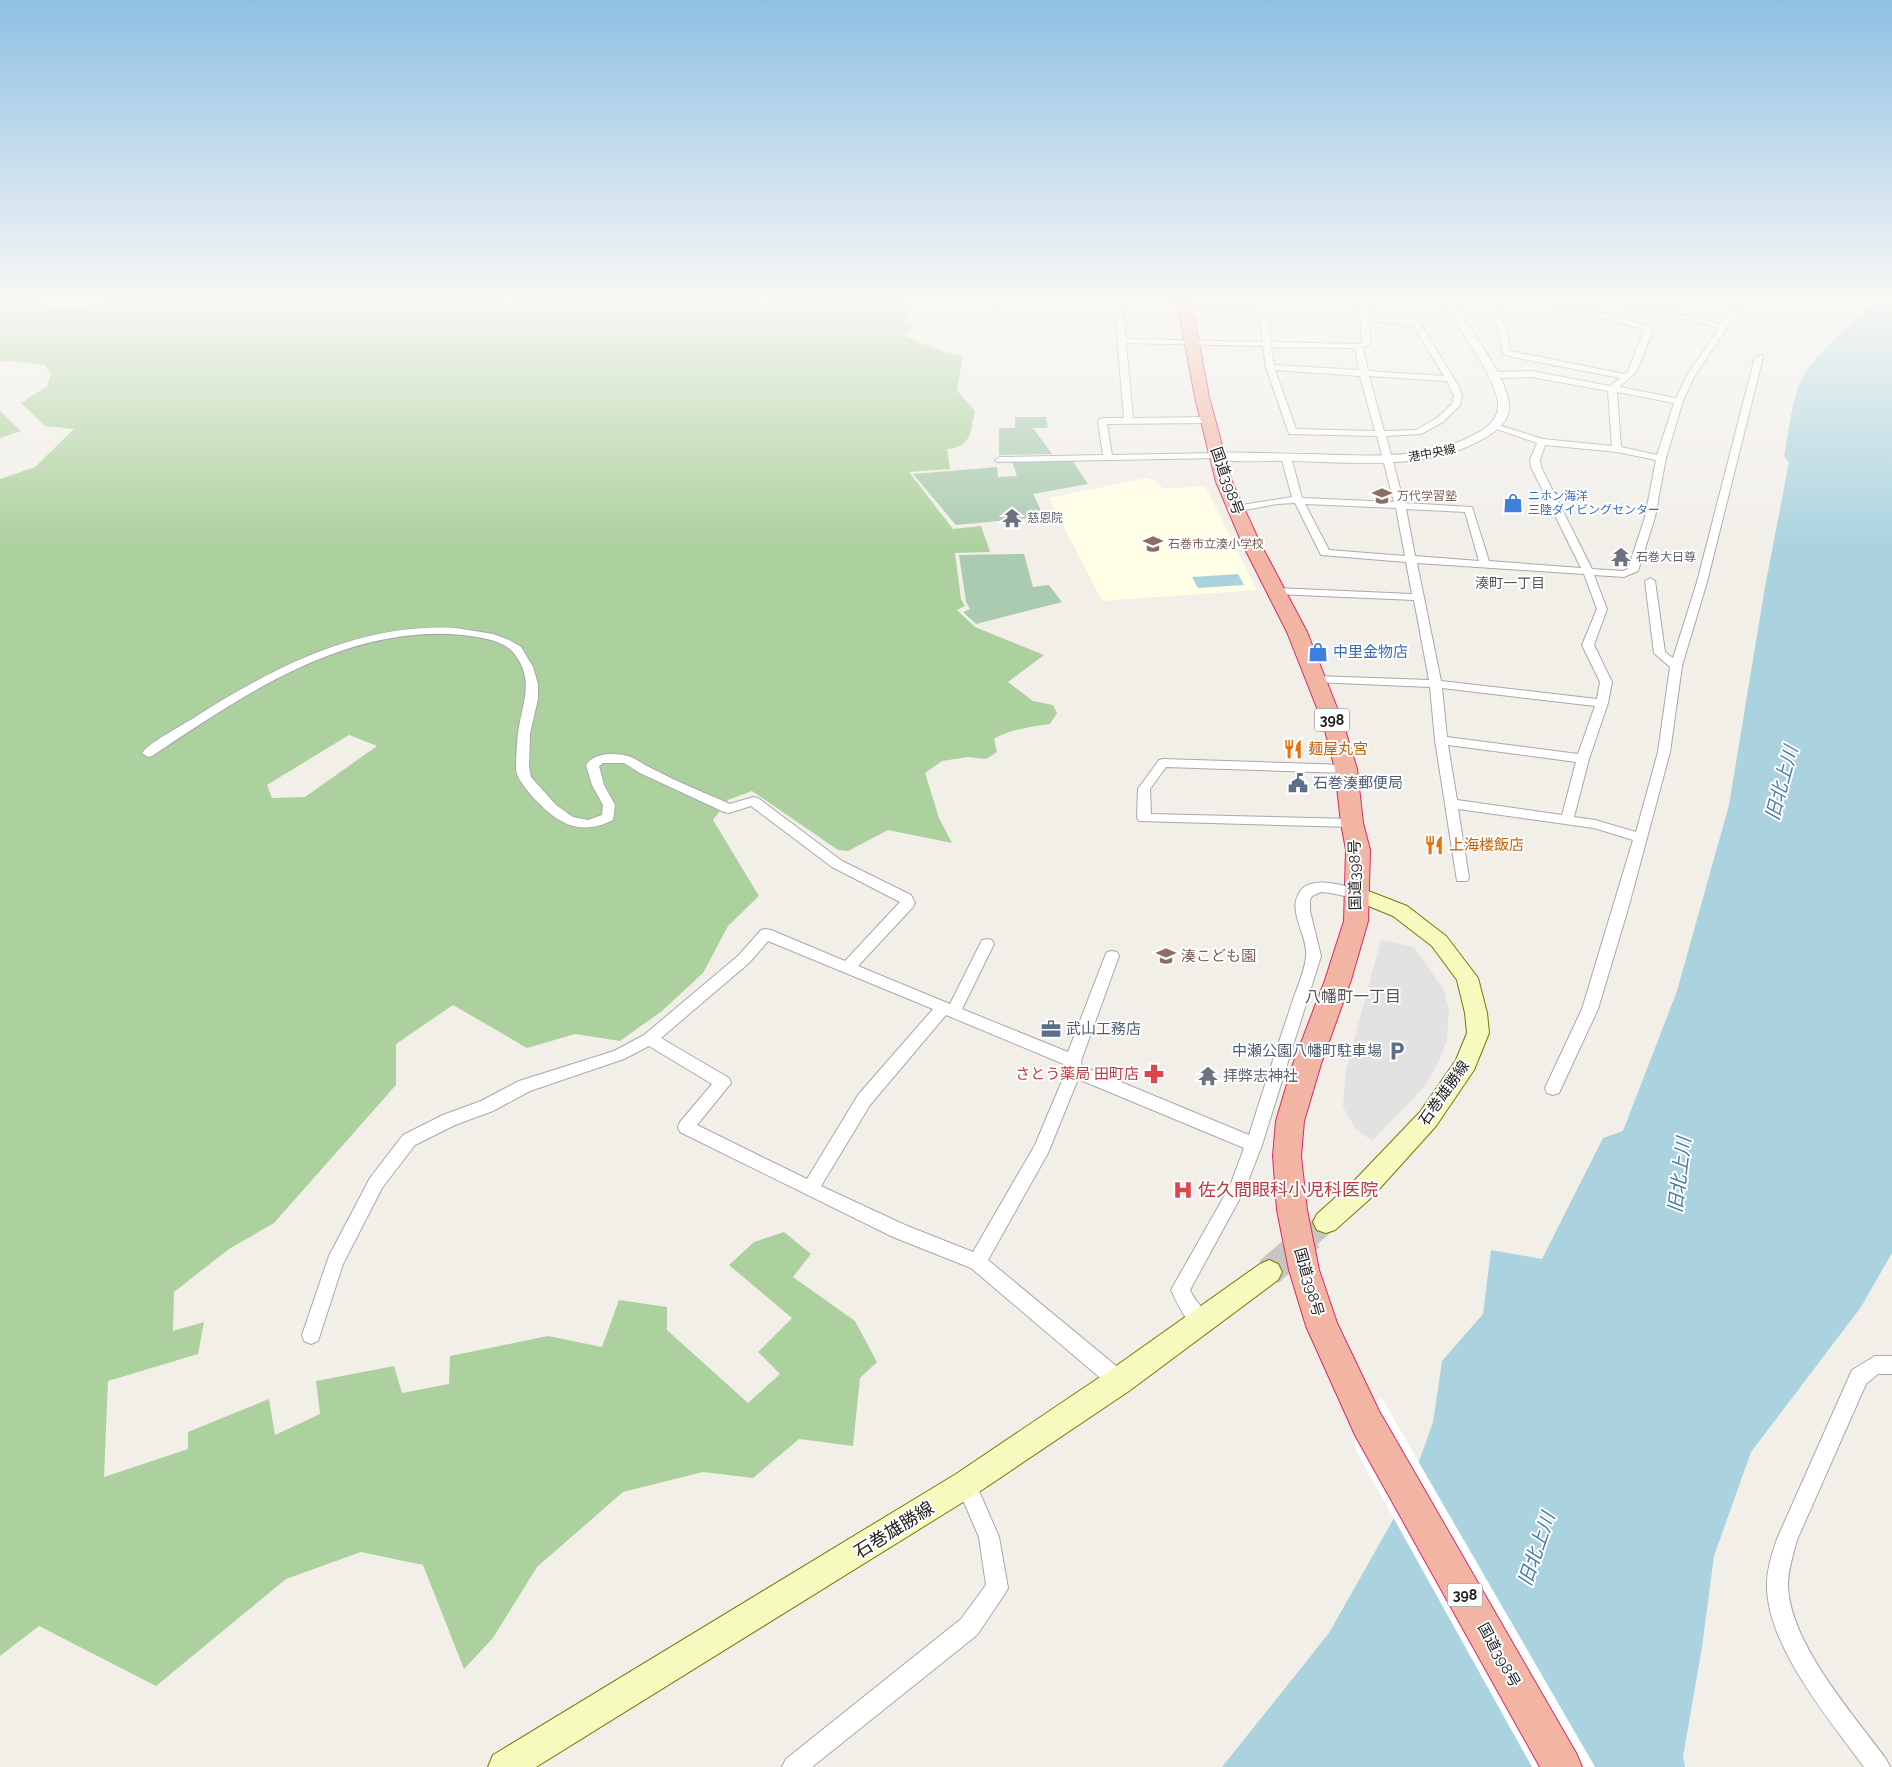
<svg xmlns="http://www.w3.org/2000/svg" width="1892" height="1767" font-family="Raleway,'Noto Sans JP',sans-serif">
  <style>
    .education { fill: #ffffe5 }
    .forest { fill: #add19e; fill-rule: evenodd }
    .cemetery { fill: #aacbaf }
    .park { fill: #c8facc }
    .parking { fill: #e2e2e2 }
    .water { fill: #aad3df }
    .pier { fill: #fff }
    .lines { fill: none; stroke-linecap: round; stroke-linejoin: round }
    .secondary-tunnel-far1 { stroke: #c8c6c1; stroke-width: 22; stroke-dasharray: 22 11; stroke-linecap: butt }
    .secondary-tunnel { stroke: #c8c6c1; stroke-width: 29; stroke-dasharray: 29 14; stroke-linecap: butt }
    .minor-casing { stroke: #a9a9a9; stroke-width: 2 }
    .tertiary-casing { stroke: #a9a9a9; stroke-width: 2 }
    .secondary-casing { stroke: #707d05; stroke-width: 2 }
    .trunk-casing { stroke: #dc2a67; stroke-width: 2 }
    .minor { fill: #fff; fill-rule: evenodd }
    .tertiary { fill: #fff; fill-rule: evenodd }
    .secondary { fill: #f7fabf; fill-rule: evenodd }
    .trunk { fill: #f2b4a3; fill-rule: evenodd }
    .labels { text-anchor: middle; stroke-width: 4; stroke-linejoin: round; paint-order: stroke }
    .far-street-label { font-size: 12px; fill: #222; stroke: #fff }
    .far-education-label { font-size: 12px; fill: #785e54; stroke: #fff; text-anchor: start }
    .far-shop-label { font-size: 12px; fill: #366cbe; stroke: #fff; text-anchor: start }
    .far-worship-label { font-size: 12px; fill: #5b616d; stroke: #fff; text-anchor: start }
    .far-neighbourhood-label { font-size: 14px; fill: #555; stroke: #fff }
    .shield { fill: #fff; stroke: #646464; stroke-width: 1 }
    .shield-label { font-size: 14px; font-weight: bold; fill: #222 }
    .street-label { font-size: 15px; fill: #222; stroke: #fff }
    .shop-label { font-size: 15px; fill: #366cbe; stroke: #fff; text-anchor: start }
    .food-label { font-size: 15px; fill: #c56008; stroke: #fff; text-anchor: start }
    .service-label { font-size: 15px; fill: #4e5e75; stroke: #fff; text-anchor: start }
    .education-label { font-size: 15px; fill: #785e54; stroke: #fff; text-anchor: start }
    .health-label { font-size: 15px; fill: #be3a42; stroke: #fff; text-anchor: end }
    .worship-label { font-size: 15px; fill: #5b616d; stroke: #fff; text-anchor: start }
    .neighbourhood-label { font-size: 16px; fill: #555; stroke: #fff }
    .near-health-label { font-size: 18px; fill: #be3a42; stroke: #fff; text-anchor: start }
    .near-street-label { font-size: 18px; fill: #222; stroke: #fff }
    .near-water-label { font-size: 19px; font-style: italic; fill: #4a7aab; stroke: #fff }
  </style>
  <rect width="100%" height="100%" fill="#f2efe9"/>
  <path class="education" d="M1146 478 1155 481 1164 489 1205 486 1257 590 1102 601 1049 498Z"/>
  <path class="forest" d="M0 299H42L40 301C57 317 87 306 107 301L108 299H844L854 302 863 299H909L906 322 913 325 911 330 904 336 945 352 963 356 957 390 975 411C970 432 972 447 947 449L950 469 909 472 953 529 981 526 990 552 955 553 961 599 965 606 957 610 975 627 1044 655 1008 682 1033 701 1053 705 1057 713 1050 724C1030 727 1011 729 994 739L997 752 986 759 968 757 942 761 925 773 939 818 952 843 888 830 848 851 838 850 752 791 728 800 713 820 759 896 728 926 703 973 662 1011 620 1041 575 1034 527 1048 453 1005 396 1044V1085L274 1223 229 1249 174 1292 173 1331 204 1322 198 1354 108 1381 104 1477 188 1449V1432L269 1399 275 1435 320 1414 316 1381 394 1366 402 1393 449 1384 450 1356 548 1336 602 1347 619 1300 667 1307V1330L748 1403 780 1374 758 1352 792 1318 729 1265 754 1242 784 1232 811 1254 793 1277 855 1321 877 1362 860 1378 853 1446 799 1439 753 1478 703 1472 623 1492 537 1567 493 1638 464 1669 423 1565 361 1552 286 1579 156 1686 39 1626 0 1656V479L35 467 74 429 45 426 21 403 47 386 51 374 45 365 10 361 0 362ZM349 735 377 746 305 797 272 798 267 785Z
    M0 412H1L21 431 0 438Z"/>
  <path class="cemetery" d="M1015 417H1046L1048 428H1033L1052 454 999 455V428H1015Z
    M1072 460 1088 484 1033 494 1044 517 956 525 913 474 997 467 998 477 1017 476 1012 461Z
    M1024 554 1033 587 1049 585 1062 602 976 624 963 612 970 609 966 602 959 555Z"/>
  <path class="park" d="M961 299H995L1000 310 936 309 937 301Z"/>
  <path class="parking" d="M1381 940 1414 947 1444 990 1449 1010 1447 1039 1438 1063 1425 1086 1372 1141 1356 1129 1343 1107 1346 1070Z"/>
  <path class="water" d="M1879 299H1892V1253L1861 1307 1751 1452 1714 1556 1702 1647 1683 1757 1685 1767H1222L1329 1633 1407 1495 1433 1422 1442 1361 1483 1314 1491 1250 1542 1259 1603 1138 1623 1131 1677 991 1729 805 1765 587 1789 462 1784 456C1789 431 1791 402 1802 378 1811 360 1861 312 1879 299Z
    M1238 574 1244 585 1198 588 1192 577Z"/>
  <path class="pier" d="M1381 1397 1595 1767H1532L1353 1445Z"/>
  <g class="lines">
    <path class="secondary-tunnel-far1" d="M1309 1237 1326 1222"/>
    <path class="secondary-tunnel" d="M1269 1272 1310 1236"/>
    <defs>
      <path id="minor" d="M1114 299H1122L1126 339 1263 342 1260 321 1249 316 1183 314V310H1186L1250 312 1268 320 1271 342 1359 344 1362 343 1359 299H1367L1369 316 1410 319 1419 321 1459 387 1462 396 1460 405 1443 422 1421 434 1386 436 1404 503 1472 507 1489 561 1581 568 1531 467 1530 460 1537 443 1491 427 1495 424 1543 439 1612 446 1608 391 1531 377 1493 378 1489 375 1493 372 1531 371 1610 386 1620 378 1513 357 1503 354 1498 329 1488 303 1496 299H1506L1496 304 1506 329 1510 351 1624 374 1628 371 1644 330 1538 299H1549L1650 326 1653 331 1636 372 1619 387 1676 398 1686 377 1719 328 1612 301 1611 299H1622L1721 324 1738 299H1746L1694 377 1683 401 1666 458 1655 517 1638 571 1624 577 1594 575 1607 609 1594 645 1612 682 1608 703 1589 759 1574 817 1595 820 1636 832 1658 752 1670 667 1654 653 1645 581 1650 578 1655 581 1665 652 1673 658 1697 582 1755 357 1762 355 1763 357 1707 582 1682 666 1670 752 1628 909 1598 1009 1559 1093 1553 1095 1547 1093 1545 1088 1582 1009 1633 840 1594 828 1458 809 1469 878 1467 881H1457L1435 740 1430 687 1316 682 1310 679 1316 676 1429 680 1414 600 1276 594 1271 591 1276 588 1412 594 1406 562 1321 555 1295 503 1277 504 1235 512 1230 509 1235 506 1292 497 1281 457 1286 454 1291 457 1302 498 1394 502 1377 436 1289 434 1266 367 1263 346 1126 343 1133 418 1208 417 1212 420 1208 423 1107 424 1112 455 1216 453 1219 454V458L997 462 995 460 1000 457 1103 455 1098 421 1102 418H1124ZM1369 321 1413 325 1444 376 1368 371 1363 347 1370 344ZM1271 347 1355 348 1359 370 1274 365ZM1275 370 1360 376 1375 431 1296 429ZM1369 376 1447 381 1454 396 1452 404 1437 418 1416 430 1384 431ZM1617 392 1674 403 1657 455 1621 447ZM1545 445 1617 452 1656 460 1645 517 1628 569 1623 571 1592 569 1541 467 1540 460ZM1305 504 1396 508 1405 556 1329 550ZM1406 509 1465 512 1479 561 1415 556ZM1417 563 1584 574 1597 609 1582 645 1600 682 1597 699 1441 681ZM1442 688 1595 706 1578 754 1447 737ZM1448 745 1576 762 1562 815 1457 800Z
        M456 628 493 634 509 640 521 647 533 667 538 684V699L530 733 529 767 531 777 556 805 573 817 588 820 602 815 603 805 592 785 586 765C595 752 614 753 628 756 636 758 642 764 649 767 675 781 703 792 730 804L753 797 758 798 842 861 911 895 915 903 913 907 858 966 950 1004 982 940 987 939 992 940 994 944 962 1009 1068 1052 1105 956 1107 952 1112 951 1117 952 1119 956 1081 1061 1082 1066 1249 1135C1262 1094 1275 1053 1289 1012 1294 994 1304 975 1306 957 1309 936 1285 910 1301 890 1313 875 1347 886 1363 891L1365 894 1363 897 1358 899 1331 893 1321 892 1312 896 1310 900V911L1321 956 1262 1145 1245 1189 1190 1290C1195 1302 1206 1310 1211 1322L1208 1328 1202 1331C1186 1324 1178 1305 1171 1290L1230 1186 1244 1148 1078 1079 1048 1153 988 1260 1126 1374 1128 1381 1126 1388 1119 1390 1112 1388 971 1268 893 1237 680 1132 678 1127 680 1122 712 1084 649 1046 624 1059 530 1091 493 1111 455 1125 415 1145 382 1188 343 1264 318 1341 311 1344 304 1341 302 1335 329 1256 370 1178 403 1135 443 1115 481 1101 519 1081 614 1051 644 1035 739 955 761 930 766 929 771 930 845 961 900 902 832 867 751 806 729 813 724 812 640 773 624 763H603L599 766 604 785 615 805 613 820C577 838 555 821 531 795 525 787 517 779 516 769 516 759 517 737 519 727 524 698 534 678 513 652 503 640 478 637 463 635 346 624 245 694 152 756L148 757 142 753C149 743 179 727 192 719 272 668 358 623 456 628ZM768 941 933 1009 858 1095 807 1179 697 1125 731 1083 729 1078 661 1038 749 963ZM946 1015 1066 1065 1067 1069 1035 1145 973 1252 905 1225 821 1186 870 1105Z
        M1163 759 1346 765 1352 769 1346 773 1166 767 1150 789 1151 814 1352 819 1357 820 1359 823 1357 826 1352 827 1139 821 1137 818 1138 789 1159 760Z
        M1875 1356H1892V1374H1878L1866 1384 1797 1540C1793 1555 1788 1570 1788 1585 1789 1642 1853 1714 1886 1759L1890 1767H1864C1829 1719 1766 1645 1767 1584 1767 1568 1772 1554 1777 1539L1852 1370Z
        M966 1474 973 1477 999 1537 1008 1588 1004 1595 977 1635 812 1767H782L786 1759 961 1619 986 1585 979 1537 956 1484 959 1477Z"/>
      <path id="tertiary" d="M1440 299H1450C1465 321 1511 382 1509 407 1509 423 1494 433 1481 440 1423 471 1355 462 1291 461 1268 460 1233 464 1212 458L1210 456 1216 452C1246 453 1277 453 1307 454 1363 455 1422 462 1474 435 1485 429 1497 421 1498 408 1501 383 1454 321 1440 299Z"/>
      <path id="secondary" d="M1358 887 1407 906 1446 936 1478 978 1487 1013 1489 1033 1474 1070 1436 1126 1372 1197 1335 1230 1326 1233 1317 1230 1313 1222 1317 1214 1354 1181 1420 1112 1456 1060 1467 1033 1465 1013 1457 980 1432 946 1393 916 1351 899 1348 894 1351 889Z
        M1269 1260 1278 1264 1282 1272 1278 1280 1129 1391 976 1494 536 1767H488L493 1755 956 1474 1109 1371 1260 1264Z"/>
      <path id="trunk" d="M1175 299H1187L1193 312 1209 397 1232 482 1260 543 1307 632 1343 723 1357 769 1363 823 1370 850 1368 921 1351 980 1321 1064 1304 1121 1301 1156 1307 1210 1319 1270 1337 1323 1379 1411 1576 1753 1582 1767H1540L1355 1435 1306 1326 1289 1270 1277 1210 1273 1156 1276 1121 1293 1064 1325 980 1344 921 1346 850 1341 823 1335 769 1323 723 1287 632 1242 543 1216 482 1195 397 1179 312Z"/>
    </defs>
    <use href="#minor" class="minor-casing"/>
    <use href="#tertiary" class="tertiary-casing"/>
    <use href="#secondary" class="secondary-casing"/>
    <use href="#trunk" class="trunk-casing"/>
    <use href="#minor" class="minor"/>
    <use href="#tertiary" class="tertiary"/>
    <use href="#secondary" class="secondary"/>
    <use href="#trunk" class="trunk"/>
  </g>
  <linearGradient id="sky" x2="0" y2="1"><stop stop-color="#8fc0e4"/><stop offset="0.55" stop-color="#f9f8f5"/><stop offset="1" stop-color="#f9f8f5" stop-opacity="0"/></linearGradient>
  <rect width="1892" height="546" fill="url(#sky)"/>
  <defs>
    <symbol id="school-bare" viewBox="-9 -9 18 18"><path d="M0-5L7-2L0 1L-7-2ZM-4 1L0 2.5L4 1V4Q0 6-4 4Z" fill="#8d6e63" stroke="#fff" stroke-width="2.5" paint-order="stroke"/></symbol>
    <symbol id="shop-bare" viewBox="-9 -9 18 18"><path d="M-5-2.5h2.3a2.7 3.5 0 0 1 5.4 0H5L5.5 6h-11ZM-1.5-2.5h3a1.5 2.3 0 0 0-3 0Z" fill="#3f7fe0" stroke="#fff" stroke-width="2.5" paint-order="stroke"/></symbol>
    <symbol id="temple-bare" viewBox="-9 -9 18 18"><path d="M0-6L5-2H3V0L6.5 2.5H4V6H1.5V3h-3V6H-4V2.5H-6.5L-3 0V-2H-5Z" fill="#6b7280" stroke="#fff" stroke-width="2.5" paint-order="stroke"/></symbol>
    <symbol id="restaurant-bare" viewBox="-9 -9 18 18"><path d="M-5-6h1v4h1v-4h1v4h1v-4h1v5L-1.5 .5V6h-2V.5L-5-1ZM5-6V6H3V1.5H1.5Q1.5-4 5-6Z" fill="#e8710a" stroke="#fff" stroke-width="2.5" paint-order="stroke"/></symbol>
    <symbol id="civic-bare" viewBox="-9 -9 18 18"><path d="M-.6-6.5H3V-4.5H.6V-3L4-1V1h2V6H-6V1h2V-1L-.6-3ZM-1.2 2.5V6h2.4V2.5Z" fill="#5c6f8a" stroke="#fff" stroke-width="2.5" paint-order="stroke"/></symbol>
    <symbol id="office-bare" viewBox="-9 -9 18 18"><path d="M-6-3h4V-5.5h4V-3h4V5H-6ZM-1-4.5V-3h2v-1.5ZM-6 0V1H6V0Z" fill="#5c6f8a" stroke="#fff" stroke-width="2.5" paint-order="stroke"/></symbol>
    <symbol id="parking-bare" viewBox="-9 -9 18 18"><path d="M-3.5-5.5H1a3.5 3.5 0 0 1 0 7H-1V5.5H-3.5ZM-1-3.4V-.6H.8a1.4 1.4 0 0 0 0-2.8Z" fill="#5c6f8a" stroke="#fff" stroke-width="2.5" paint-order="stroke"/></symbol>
    <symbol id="pharmacy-bare" viewBox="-9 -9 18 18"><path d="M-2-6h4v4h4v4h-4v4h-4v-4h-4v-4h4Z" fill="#e0444e" stroke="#fff" stroke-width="2.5" paint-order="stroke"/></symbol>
    <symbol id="hospital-bare" viewBox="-9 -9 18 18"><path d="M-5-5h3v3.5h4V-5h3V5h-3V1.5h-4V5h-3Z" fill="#e0444e" stroke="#fff" stroke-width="2.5" paint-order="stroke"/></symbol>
  </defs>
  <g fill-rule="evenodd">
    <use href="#school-bare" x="1368" y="482" width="28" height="28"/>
    <use href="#shop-bare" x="1499" y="489" width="28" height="28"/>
    <use href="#temple-bare" x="998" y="504" width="28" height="28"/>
    <use href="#school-bare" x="1139" y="530" width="28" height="28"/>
    <use href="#temple-bare" x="1607" y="543" width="28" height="28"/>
    <use href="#shop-bare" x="1304" y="638" width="28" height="28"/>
    <use href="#restaurant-bare" x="1279" y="735" width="28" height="28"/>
    <use href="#civic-bare" x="1284" y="769" width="28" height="28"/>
    <use href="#restaurant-bare" x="1420" y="831" width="28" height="28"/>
    <use href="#school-bare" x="1152" y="942" width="28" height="28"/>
    <use href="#office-bare" x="1037" y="1015" width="28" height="28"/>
    <use href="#parking-bare" x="1383" y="1037" width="28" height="28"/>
    <use href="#pharmacy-bare" x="1140" y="1060" width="28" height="28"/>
    <use href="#temple-bare" x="1194" y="1062" width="28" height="28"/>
    <use href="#hospital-bare" x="1169" y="1176" width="28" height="28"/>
  </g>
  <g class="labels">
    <g class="far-street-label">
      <text transform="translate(1432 453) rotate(-11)" y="4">港中央線</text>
    </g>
    <g class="far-education-label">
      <text x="1397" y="500">万代学習塾</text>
      <text x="1168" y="548">石巻市立湊小学校</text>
    </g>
    <g class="far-shop-label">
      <text x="1528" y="500">ニホン海洋<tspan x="1528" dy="14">三陸ダイビングセンター</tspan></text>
    </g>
    <g class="far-worship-label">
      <text x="1027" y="522">慈恩院</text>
      <text x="1636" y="561">石巻大日尊</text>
    </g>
    <g class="far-neighbourhood-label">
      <text x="1510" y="588">湊町一丁目</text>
    </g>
    <g class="shield">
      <rect x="1314.5" y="708.5" width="35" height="23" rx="4"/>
      <rect x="1447.5" y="1583.5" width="35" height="23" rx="4"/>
    </g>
    <g class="shield-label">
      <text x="1332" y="725">398</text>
      <text x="1465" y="1600">398</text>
    </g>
    <g class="street-label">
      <text transform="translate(1227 481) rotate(71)" y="5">国道398号</text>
      <text transform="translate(1355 875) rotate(-91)" y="5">国道398号</text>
      <text transform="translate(1444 1093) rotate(-55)" y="5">石巻雄勝線</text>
      <text transform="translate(1309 1282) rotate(74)" y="5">国道398号</text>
      <text transform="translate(1499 1655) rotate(61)" y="5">国道398号</text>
    </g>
    <g class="shop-label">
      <text x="1333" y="657">中里金物店</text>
    </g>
    <g class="food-label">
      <text x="1308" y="754">麺屋丸宮</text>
      <text x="1449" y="850">上海楼飯店</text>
    </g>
    <g class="service-label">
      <text x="1313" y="788">石巻湊郵便局</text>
      <text x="1066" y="1034">武山工務店</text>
      <text x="1382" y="1056" text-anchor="end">中瀬公園八幡町駐車場</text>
    </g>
    <g class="education-label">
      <text x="1181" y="961">湊こども園</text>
    </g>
    <g class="health-label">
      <text x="1139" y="1079">さとう薬局 田町店</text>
    </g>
    <g class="worship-label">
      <text x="1223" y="1081">拝弊志神社</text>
    </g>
    <g class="neighbourhood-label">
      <text x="1353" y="1002">八幡町一丁目</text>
    </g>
    <g class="near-health-label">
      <text x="1198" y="1196">佐久間眼科小児科医院</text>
    </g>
    <g class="near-street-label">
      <text transform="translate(894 1530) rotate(-32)" y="6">石巻雄勝線</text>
    </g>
    <g class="near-water-label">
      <text transform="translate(1781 783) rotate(-75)" y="7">旧北上川</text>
      <text transform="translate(1679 1175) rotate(-83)" y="7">旧北上川</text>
      <text transform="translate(1536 1549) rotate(-71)" y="7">旧北上川</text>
    </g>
  </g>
</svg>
